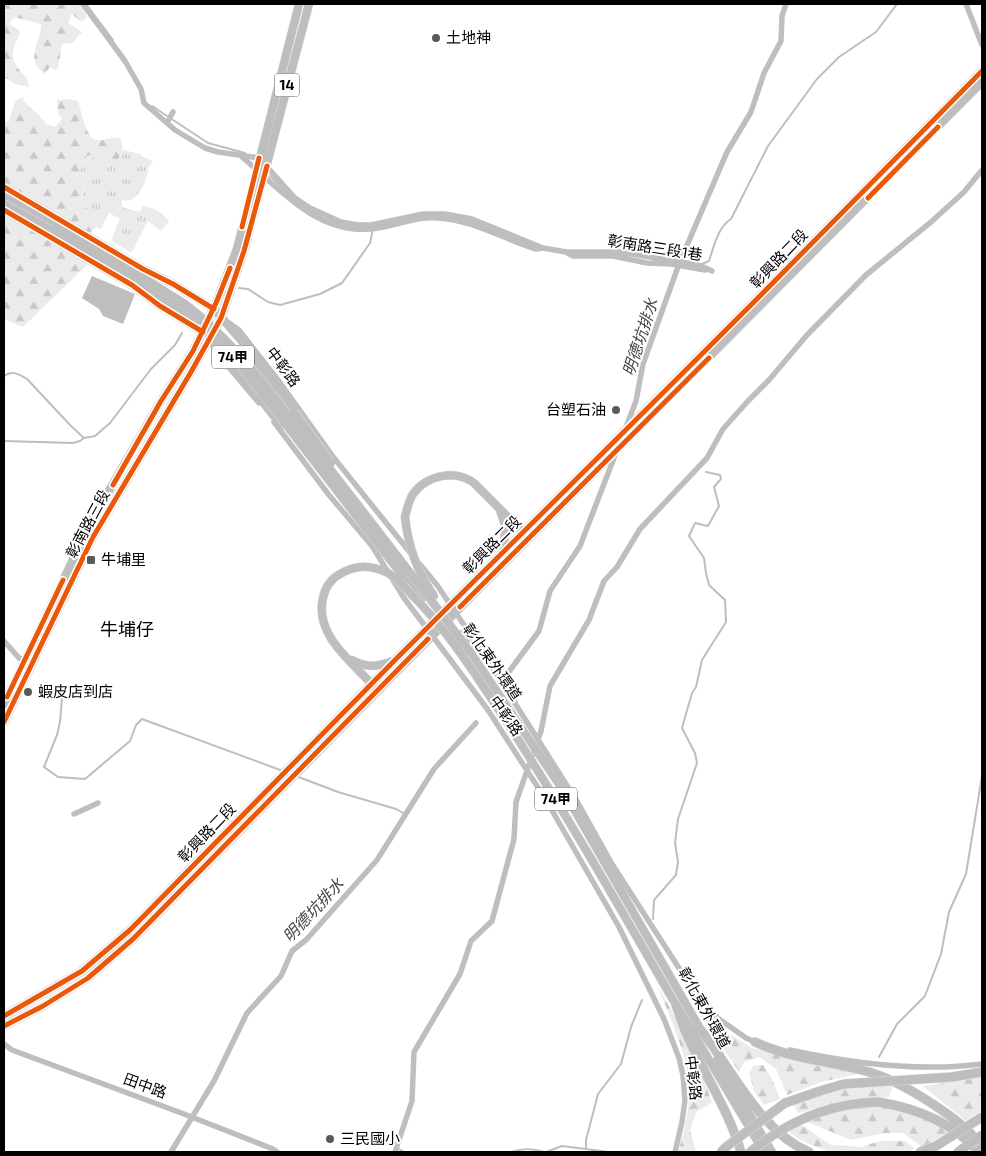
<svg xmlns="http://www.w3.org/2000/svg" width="986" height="1156" font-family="'Exo 2','Noto Sans TC',sans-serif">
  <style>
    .grass { fill: url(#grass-tufts) }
    .forest { fill: url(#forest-firs) }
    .water { fill: #bebebe }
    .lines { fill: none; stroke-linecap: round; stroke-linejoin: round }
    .stream { stroke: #bebebe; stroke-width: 2 }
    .canal { stroke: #bebebe; stroke-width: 5.5 }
    .major-casing { stroke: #dbdbdb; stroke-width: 9 }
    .highway-casing { stroke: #dbdbdb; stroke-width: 10 }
    .minor { stroke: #bebebe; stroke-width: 5.5 }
    .major { stroke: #bebebe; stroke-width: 8 }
    .highway { stroke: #bebebe; stroke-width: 9 }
    .major-bridge-casing { stroke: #dbdbdb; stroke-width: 9; stroke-linecap: butt }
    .highway-bridge-casing { stroke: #dbdbdb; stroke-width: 10; stroke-linecap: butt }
    .major-bridge { stroke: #bebebe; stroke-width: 8 }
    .highway-bridge { stroke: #bebebe; stroke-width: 9 }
    .cycleway-casing { stroke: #fff; stroke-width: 8 }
    .cycleway { stroke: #e8590c; stroke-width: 5 }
    .poi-dot { fill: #595959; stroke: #fff; stroke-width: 2 }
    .labels { text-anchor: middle; stroke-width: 4; stroke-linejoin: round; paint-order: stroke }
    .shield { fill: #fff; stroke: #4c4c4c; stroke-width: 1 }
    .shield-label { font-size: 14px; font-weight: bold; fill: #000 }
    .poi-label { font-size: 15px; fill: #000; stroke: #fff; text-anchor: start }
    .street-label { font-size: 15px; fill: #000; stroke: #fff }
    .water-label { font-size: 16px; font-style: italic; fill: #434343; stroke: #fff }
    .quarter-label { font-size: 18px; fill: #000; stroke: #fff }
  </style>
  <defs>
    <pattern id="grass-tufts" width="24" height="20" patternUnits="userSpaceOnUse" patternTransform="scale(1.25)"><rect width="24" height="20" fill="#ebebeb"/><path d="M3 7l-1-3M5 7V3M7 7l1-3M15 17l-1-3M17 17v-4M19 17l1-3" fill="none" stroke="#c8c8c8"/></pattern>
    <pattern id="forest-firs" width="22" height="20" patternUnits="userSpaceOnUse" patternTransform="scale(1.25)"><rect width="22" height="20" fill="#ebebeb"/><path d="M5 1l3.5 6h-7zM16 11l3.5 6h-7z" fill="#c8c8c8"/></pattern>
  </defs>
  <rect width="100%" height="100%" fill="#fff"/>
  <path class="grass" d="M123 150 141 154V156L153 161 148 168C149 176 141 193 134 198 130 201 127 201 122 200V207L139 212 143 206C154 208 163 212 169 222L161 231 148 221 131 253 111 240 120 219 109 213 101 229 96 227 99 218 80 206 85 185 77 176 87 156 90 155 98 160 121 156Z"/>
  <path class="forest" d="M4 4H81L87 18 81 22 72 14 68 23 82 32 72 43 62 44 58 68 55 70 50 67 44 74C42 71 37 67 36 64 30 52 42 36 41 24L14 17 9 24 19 30 20 34C11 49 9 59 22 73 26 78 29 80 29 87L15 84 4 77Z
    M22 97C28 109 39 112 46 124L55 127 62 119 58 112 57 100 69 99 78 101C81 110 86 138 96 140 104 142 111 136 120 138 126 150 120 164 105 162 99 161 95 158 90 155L87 156 77 176 85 184 80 206 96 212 99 218 96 227 90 233 4 184V122L9 121 15 101Z
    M4 211 54 239 88 264 23 327 4 319Z
    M657 985C680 1023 699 1061 712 1103L697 1111 690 1130 696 1152H678C684 1132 690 1109 689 1088 687 1052 670 1018 657 985Z
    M695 1006 716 1026 752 1048 791 1058 862 1073 821 1082 787 1095 776 1069 759 1057 744 1062 739 1072Z
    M763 1065 772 1079 780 1099 764 1105 754 1091 749 1073 753 1066Z
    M982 1077V1110L966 1121 923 1086Z
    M872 1085H893L889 1097 836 1102 803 1112 798 1113 793 1104 834 1091Z
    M868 1105 894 1108 923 1118 950 1132 922 1147 903 1133H884L851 1140 805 1121 825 1112Z
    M800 1124 831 1145 860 1147 881 1141H906L915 1149 906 1152H829L802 1141 786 1130Z"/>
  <path class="water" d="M92 276 135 294 123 324 103 316 99 309 82 298Z"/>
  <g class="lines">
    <path class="stream" d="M86 4 113 40
      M152 106 208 143 245 153
      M270 176 286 192
      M702 264 709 261C714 246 718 227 731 219L768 146 817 79 839 57 876 32 897 4
      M239 288 248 289 268 302 280 305 320 294 342 283 370 243 373 229
      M4 376C12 370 19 374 27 379L71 426 84 438 95 436 110 423 151 369 175 345 182 333
      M4 441 73 443 80 441 84 438
      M63 686 60 722 57 735 44 767 58 777 85 779 130 741 136 725 142 719 283 771
      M296 776 338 792 396 809 405 814
      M653 919 654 900 676 875 678 862 675 843 678 819 697 763 695 753 682 728 692 693 696 687 702 660 726 622 725 600 709 585 706 573 704 558 689 536 695 523 708 526 719 506 714 487 721 479 720 475 706 472
      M879 1057 897 1024 925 996 941 954 949 912 966 874 982 776
      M396 1147 404 1152
      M586 1149V1140L598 1094 621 1064 631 1027 642 1000
      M511 1152C523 1148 532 1148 544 1152
      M546 1152 562 1146 609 1152"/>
    <path class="canal" d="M966 4 982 45
      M508 673 539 631 550 591 580 546 636 401 643 364 679 264 727 152 751 112 764 73 781 41 782 16 786 4
      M171 1152 214 1081 247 1013 281 976 292 951 306 940 377 860 434 769 476 723
      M395 1152 412 1101 414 1052 460 974 471 941 492 921 514 839 516 802 541 731 550 686 589 620 604 581 617 567 640 529 707 458 723 429 748 401 769 380 807 335 866 275 931 222 964 192 982 170"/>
    <defs>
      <path id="major" d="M4 187 143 269 173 284 214 309 241 340 294 412
        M4 195 58 225
        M4 210 132 285 160 306 201 331
        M209 339 236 368 281 425
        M500 510 505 525 504 550
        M405 517C407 509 409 500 413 494 427 475 455 469 474 483L525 534
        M402 575 421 600
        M462 634 471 653 563 790 702 1032
        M352 660C367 668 377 667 393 661
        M375 688C354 663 314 636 323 598 325 588 331 579 340 574 357 564 371 565 388 573
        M4 704 92 520 161 401 193 351 216 303 237 249 299 4
        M4 722 93 537 191 372 221 318 244 251 309 4
        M669 993 764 1152
        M4 1016 82 971 130 930 395 660 753 303 982 71
        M4 1026 43 1006 88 978 133 939 432 636 982 82
        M717 1060 772 1152"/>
      <path id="highway" d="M676 1005C680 1015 683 1027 688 1037 705 1076 729 1111 741 1152
        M699 1028C732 1068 759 1131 809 1152
        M755 1042C791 1059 831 1061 869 1072 896 1080 920 1095 943 1111 956 1120 971 1131 979 1144
        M878 1102C916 1108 952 1122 979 1152"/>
    </defs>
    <use href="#major" class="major-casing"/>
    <use href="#highway" class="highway-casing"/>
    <path class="minor" d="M83 4 125 61 141 89 144 103 175 130 205 148 218 152 259 158 295 198 310 208 341 222 358 225H371L423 214H445L472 219 543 248
      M167 123 173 112
      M242 157C279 188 316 234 371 229 393 227 415 216 438 218 473 220 503 239 536 249L543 248 566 252H620L699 265 712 271
      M566 252 573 256H613L647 263 671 264 705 270
      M229 323 239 330 281 384 334 458 412 555
      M213 346 215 351 259 403
      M274 422 329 495 372 546 404 598 488 710 546 800 619 927 664 1019 679 1058 683 1075 685 1100 682 1122 675 1152
      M418 562 437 585 487 659 578 803 612 864 686 979 708 1009 719 1019 746 1038 757 1043
      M4 641 19 658 29 661
      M74 814 98 803
      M4 1044 12 1050 184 1114 273 1149 277 1152
      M790 1050C850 1063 921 1072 982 1064"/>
    <use href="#major" class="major"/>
    <use href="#highway" class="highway"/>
    <defs>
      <path id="major-bridge" d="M4 204C43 225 82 247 120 271 167 300 203 324 240 365L402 575
        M58 225 185 304C238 344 275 399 316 451 368 518 420 585 471 653
        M294 412 331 463
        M405 517C408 546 417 572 434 596
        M388 573C397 579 405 587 413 596 442 625 466 660 489 695 553 791 611 892 669 993"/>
      <path id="highway-bridge" d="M721 1152 726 1147 785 1103 823 1090 844 1084 952 1077 982 1072
        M750 1152C788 1121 829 1103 878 1102
        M920 1152 936 1146 982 1117
        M958 1152 982 1135
        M976 1152 982 1148"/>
    </defs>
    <use href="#major-bridge" class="major-bridge-casing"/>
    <use href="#highway-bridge" class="highway-bridge-casing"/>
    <use href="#major-bridge" class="major-bridge"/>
    <use href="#highway-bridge" class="highway-bridge"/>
    <defs>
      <path id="cycleway" d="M4 187 143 269 173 284 214 309
        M868 198 938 127
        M4 210 132 285 160 306 203 332
        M242 227 259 158
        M113 485 161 401 193 351 216 303 230 268
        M460 607 709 358
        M7 697 63 580
        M4 722 93 537 191 372 221 318 244 251 267 166
        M4 1016 82 971 130 930 395 660 753 303 982 71
        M4 1026 43 1006 88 978 133 939 428 639"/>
    </defs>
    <use href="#cycleway" class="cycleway-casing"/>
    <use href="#cycleway" class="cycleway"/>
  </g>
  <g class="poi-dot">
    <circle cx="436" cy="38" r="5"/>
    <circle cx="616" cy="410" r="5"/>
    <rect x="86" y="555" width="10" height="10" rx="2.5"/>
    <circle cx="28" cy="692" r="5"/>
    <circle cx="330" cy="1139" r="5"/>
  </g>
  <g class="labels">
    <g class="shield">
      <rect x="274.5" y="73.5" width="25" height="23" rx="4"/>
      <rect x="212" y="345.5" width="42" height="23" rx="4"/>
      <rect x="535" y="787.5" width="42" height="23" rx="4"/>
    </g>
    <g class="shield-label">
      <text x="287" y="90">14</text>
      <text x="233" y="362">74甲</text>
      <text x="556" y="804">74甲</text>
    </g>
    <g class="poi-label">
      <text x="446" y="43">土地神</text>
      <text x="606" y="415" text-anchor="end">台塑石油</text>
      <text x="101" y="565">牛埔里</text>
      <text x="38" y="697">蝦皮店到店</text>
      <text x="340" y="1144">三民國小</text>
    </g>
    <g class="street-label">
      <text transform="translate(655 248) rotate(9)" y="5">彰南路三段1巷</text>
      <text transform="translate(779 259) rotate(-46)" y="5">彰興路二段</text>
      <text transform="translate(283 367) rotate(53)" y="5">中彰路</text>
      <text transform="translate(88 524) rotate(-62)" y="5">彰南路三段</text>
      <text transform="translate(492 545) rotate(-45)" y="5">彰興路二段</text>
      <text transform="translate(492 662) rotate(55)" y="5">彰化東外環道</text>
      <text transform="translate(506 716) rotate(55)" y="5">中彰路</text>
      <text transform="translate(207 833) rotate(-46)" y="5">彰興路二段</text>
      <text transform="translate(704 1008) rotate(61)" y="5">彰化東外環道</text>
      <text transform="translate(693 1078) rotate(83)" y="5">中彰路</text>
      <text transform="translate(145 1086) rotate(20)" y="5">田中路</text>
    </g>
    <g class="water-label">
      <text transform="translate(640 337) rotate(-72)" y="6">明德坑排水</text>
      <text transform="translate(313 910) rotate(-47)" y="6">明德坑排水</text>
    </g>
    <g class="quarter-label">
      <text x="127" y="636">牛埔仔</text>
    </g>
  </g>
  <rect width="986" height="1156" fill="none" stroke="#000000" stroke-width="10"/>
</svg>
